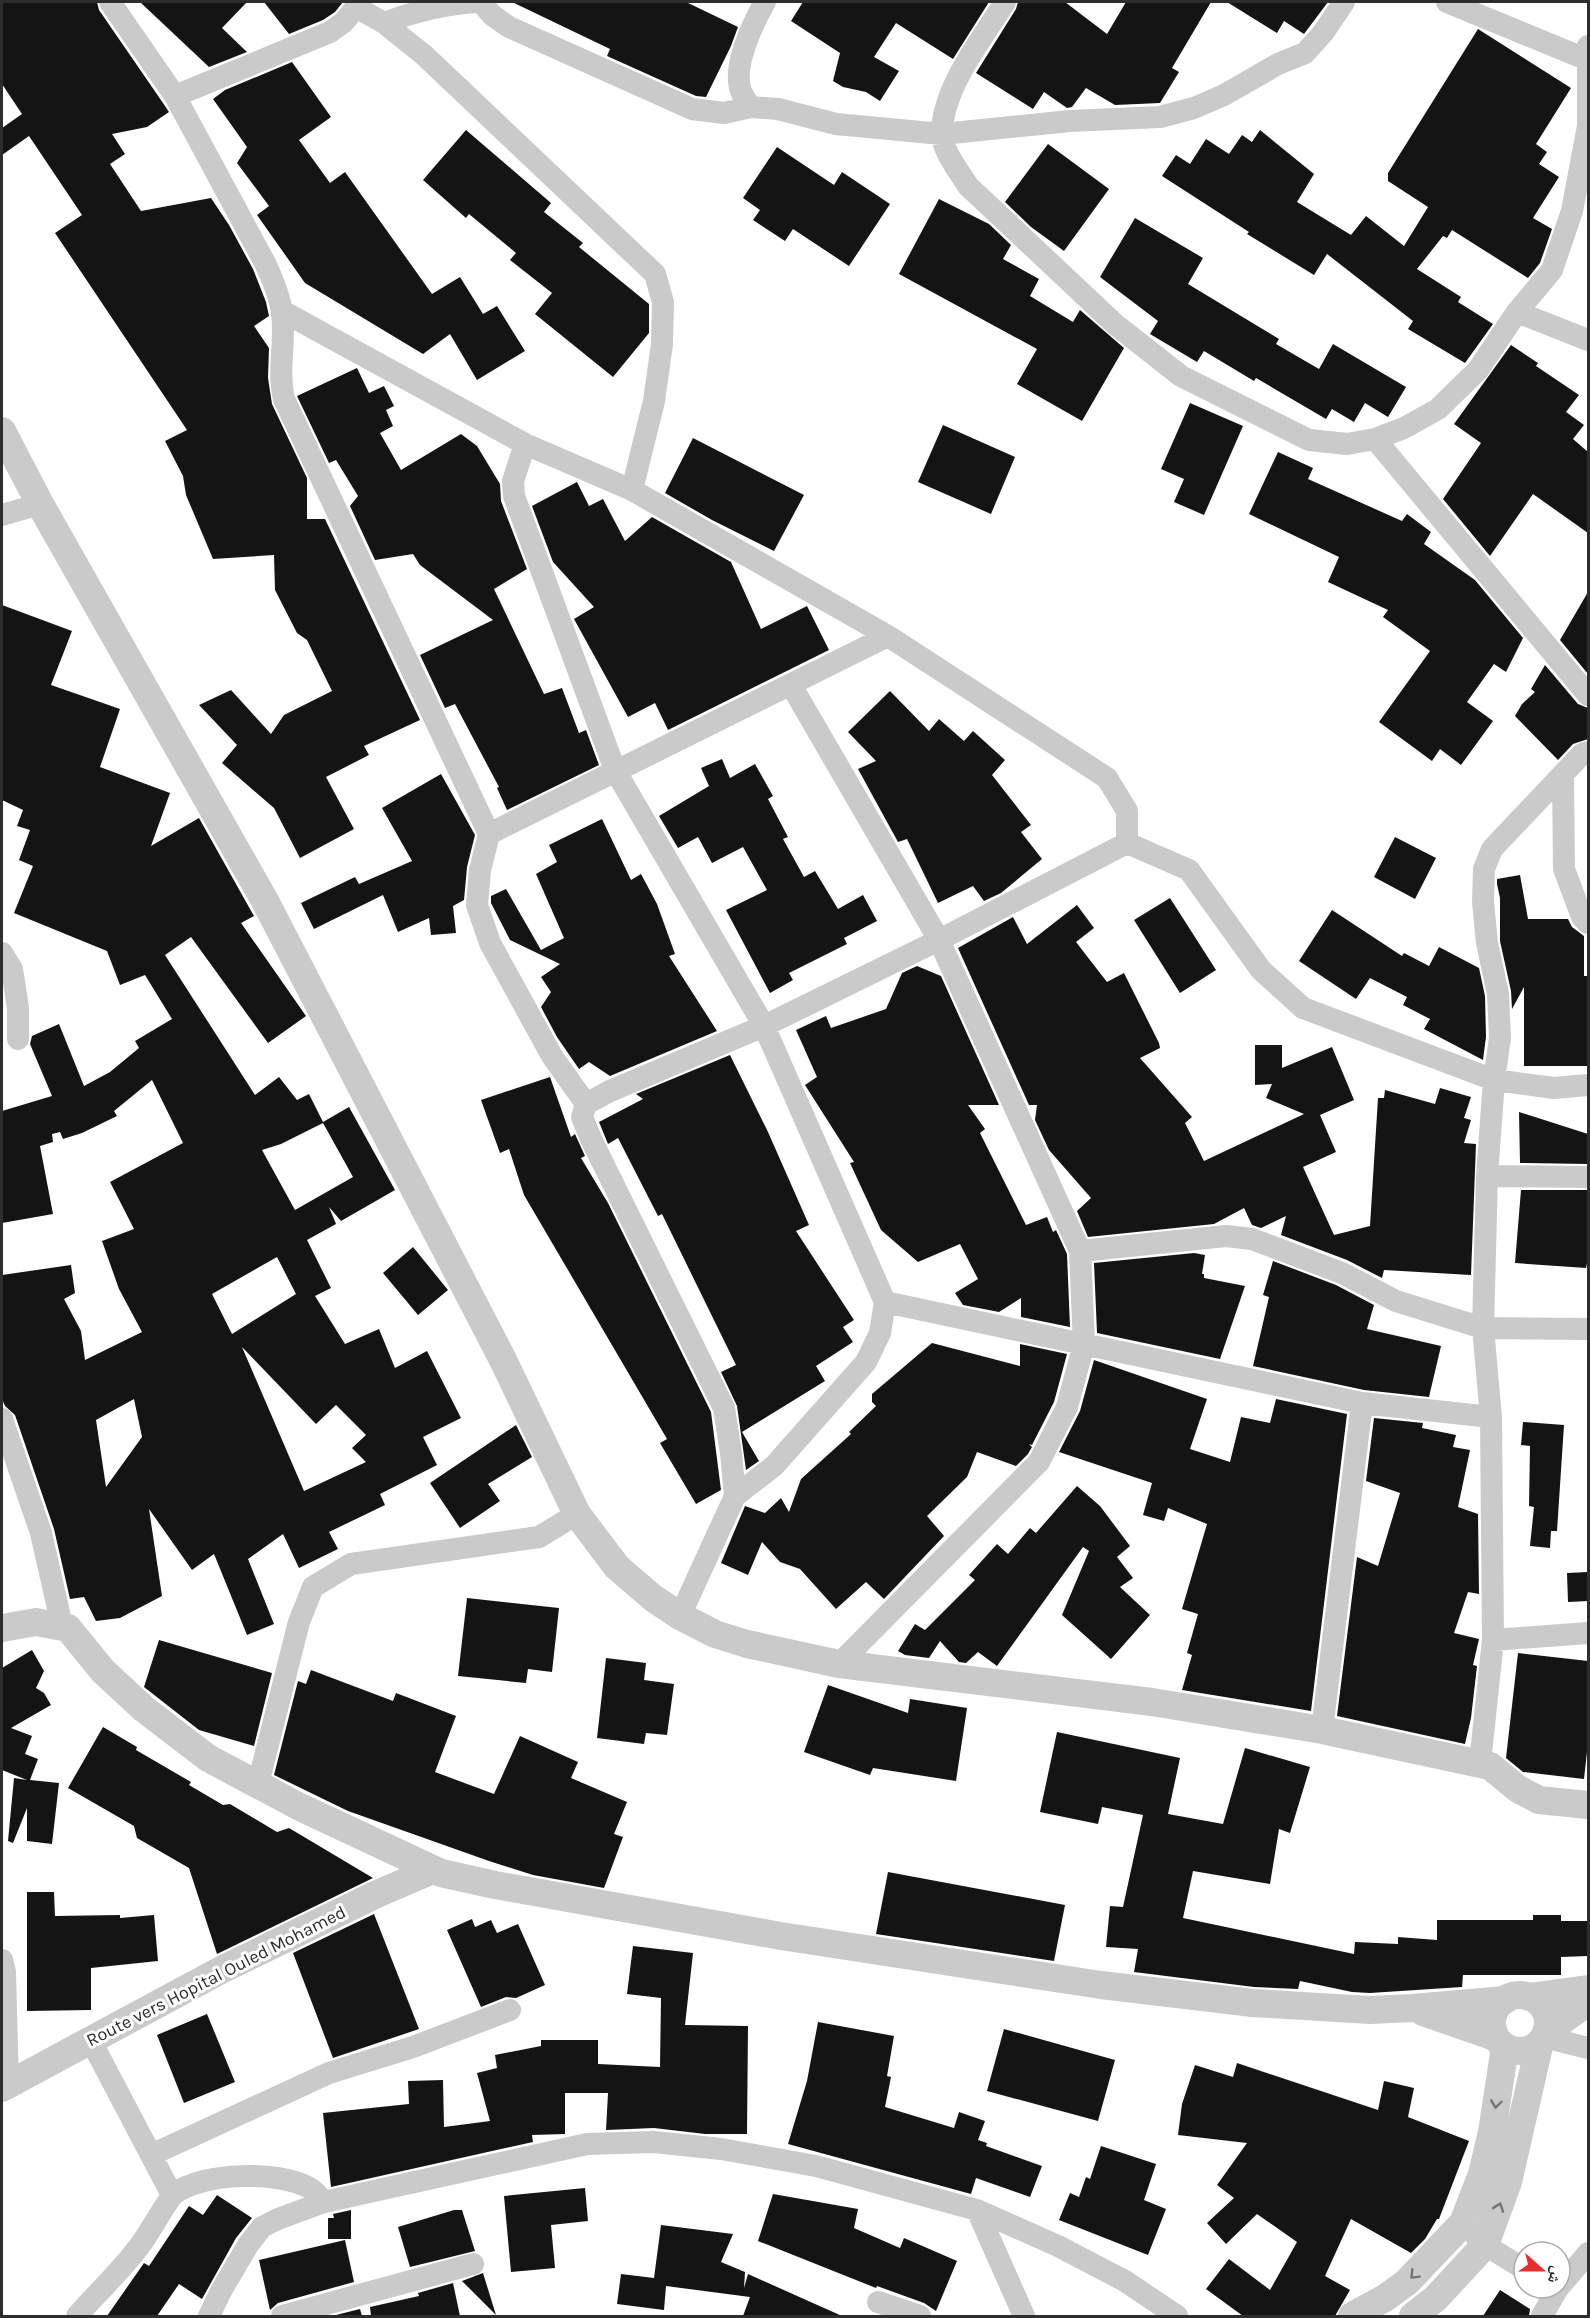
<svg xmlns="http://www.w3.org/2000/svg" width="1590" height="2318" font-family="Karla,'Noto Naskh Arabic',sans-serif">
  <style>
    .building { fill: #141414; fill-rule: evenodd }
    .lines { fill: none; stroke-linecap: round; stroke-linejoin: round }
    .minor { stroke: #cacaca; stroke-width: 22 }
    .tertiary { stroke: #cacaca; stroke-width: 28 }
    .oneway { stroke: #747474 }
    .labels { text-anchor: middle; stroke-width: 6; stroke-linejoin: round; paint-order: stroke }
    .street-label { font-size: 18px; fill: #2d2d2d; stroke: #fff }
  </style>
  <rect width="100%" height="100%" fill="#fff"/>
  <path class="building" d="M2 2H97L99 10 163 103 169 112 147 127 112 134 125 154 110 164 141 211 211 198 229 225 253 269 266 302 269 316 254 326 269 348 268 378 272 404 307 478V519H325L420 720 364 746 369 755 326 777 354 829 300 858 274 808 222 763 237 745 199 705 231 690 271 734 284 715 332 691 307 640 297 633 275 590 274 555 213 559 186 495 183 476 165 441 187 430 55 233 82 215 29 136 2 155V128L22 114 2 84Z
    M140 2H247L222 28 247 52 209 67Z
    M264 2H343L335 12 323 20 289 34Z
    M512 2H686L738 27 731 46 706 97 696 96 607 56 610 49Z
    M803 2H989L953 59 896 23 874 57 899 71 880 101 866 92 843 87 833 81 840 53 791 21Z
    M1018 2H1065L1107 34 1126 2H1211L1172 68 1179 72 1160 103 1115 105 1086 88 1072 107 1067 108 1044 92 1033 109 976 73 1016 9Z
    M1227 2H1328L1304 34 1284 21 1277 33Z
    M1478 29 1571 88 1536 144 1547 152 1539 164 1559 177 1533 218 1552 229 1540 263 1528 278 1452 230 1447 238 1443 236 1417 269 1461 297 1458 302 1493 324 1465 363 1408 329 1413 321 1327 254 1314 275 1247 234 1249 232 1162 176 1176 155 1190 164 1206 139 1229 154 1242 135 1252 142 1260 130 1314 174 1297 202 1351 235 1366 216 1404 246 1428 207 1388 181V173Z
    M292 62 331 117 299 140 330 183 345 172 432 294 460 277 483 314 497 306 525 351 477 380 450 334 423 354 305 283 257 215 269 206 237 163 247 147 213 99 225 90Z
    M466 130 551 203 544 212 583 243 579 247 649 304V333L613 377 535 314 552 293 510 260 516 253 469 214 466 218 423 180Z
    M1048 144 1109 189 1064 251 1031 227 1005 202Z
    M777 147 834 185 842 172 890 204 849 266 793 229 785 241 753 220 760 210 743 198Z
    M939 199 989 224 1011 245 1003 259 1039 279 1030 296 1073 322 1080 310 1124 348 1082 421 1017 384 1037 349 899 274Z
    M1135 218 1203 258 1188 284 1279 339 1276 344 1319 369 1333 344 1406 387 1388 417 1365 403 1354 422 1332 409 1326 419 1256 378 1254 381 1204 351 1197 362 1150 334 1158 321 1100 277Z
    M1511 345 1538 363 1536 366 1579 395 1566 412 1584 425 1573 439 1588 452V533L1533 494 1490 556 1443 499 1481 443 1454 424Z
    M357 368 369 393 384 386 394 406 386 410 393 426 380 433 401 470 461 434 477 446 500 484 501 501 527 569 494 589 544 694 562 688 579 733 586 730 599 765 507 810 497 788 499 787 455 704 445 708 420 655 493 620 420 565 413 554 375 560 350 506 358 496 336 460 329 463 297 396Z
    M1190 403 1243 426 1204 515 1174 502 1184 479 1161 469Z
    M943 425 1015 457 991 514 918 482Z
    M693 438 804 495 774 551 712 520 665 493Z
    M1278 452 1313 468 1308 479 1402 521 1407 514 1431 532 1424 544 1475 580 1523 638 1506 672 1494 664 1467 702 1493 721 1461 765 1440 749 1432 761 1379 722 1430 651 1383 617 1388 610 1328 582 1339 557 1249 514Z
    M577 482 589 506 603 499 625 541 652 517 731 562 761 629 807 606 829 650 668 730 655 703 628 717 574 619 594 607 553 562 532 506Z
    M1588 592V674L1560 640Z
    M2 605 72 631 51 685 120 709 100 767 170 793 151 846 199 818 250 909 254 916 241 923 306 1016 268 1043 191 937 165 955 255 1095 279 1077 297 1100 309 1094 323 1122 349 1107 395 1190 341 1221 329 1207 336 1224 307 1240 331 1288 315 1296 345 1344 379 1329 395 1368 427 1351 461 1418 423 1437 437 1465 380 1494 385 1505 329 1532 338 1549 299 1568 283 1534 248 1559 274 1624 247 1635 214 1554 192 1570 149 1509 162 1596 120 1618 96 1621 84 1597 70 1599 54 1529 15 1415 5 1406 2 1399V1275L71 1265 75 1293 64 1299 81 1331 85 1360 142 1332 119 1289 102 1241 134 1229 110 1182 183 1143 152 1080 114 1111 117 1116 82 1133 63 1139 60 1132 52 1134 53 1142 40 1146 53 1214 2 1223V1111L52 1096 30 1044 32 1036 59 1024 84 1086 110 1072 139 1048 135 1041 172 1019 145 975 120 985 107 951 14 913 33 866 19 860 30 830 17 826 23 810 2 800ZM323 1123 353 1177 295 1210 262 1150 281 1144ZM277 1257 296 1294 232 1334 212 1294ZM242 1347 316 1424 336 1405 366 1435 352 1448 366 1462 304 1491ZM134 1399 142 1437 106 1487 96 1420Z
    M1545 665 1578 704 1588 708V739L1573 744 1558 760 1515 716 1522 704 1535 692 1531 689Z
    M890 691 929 731 939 719 964 741 973 731 1005 760 992 775 1031 825 1021 832 1042 859 1001 893 984 901 973 886 938 903 907 839 898 842 858 769 876 761 848 732Z
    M722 759 730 778 755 764 773 796 768 799 788 837 783 839 804 877 815 871 838 909 863 895 877 921 844 938 847 944 789 973 793 980 770 993 726 910 767 890 743 847 712 863 698 837 678 848 659 816 709 786 701 768Z
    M441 774 475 835 467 867 464 900 453 906 456 933 431 935 429 918 398 932 383 895 314 929 301 903 355 877 359 884 412 861 382 808Z
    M602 819 631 880 641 874 657 904 675 954 669 956 717 1031 610 1076 589 1062 579 1069 557 1037 541 1007 551 992 541 977 560 964 510 940 491 903V896L506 889 541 950 564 938 536 874 557 862 549 845Z
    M1395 837 1436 858 1415 899 1374 877Z
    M1520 875 1528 919H1568L1572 927 1584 936V976H1588V1066H1524V987L1512 1009 1511 991 1500 941V898L1497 884V879Z
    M1170 898 1216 970 1180 993 1134 920Z
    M1077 905 1094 928 1076 942 1107 982 1124 973 1159 1043 1160 1048 1140 1058 1192 1117 1185 1123 1204 1161 1304 1114 1266 1098 1272 1084 1255 1085V1045H1282V1068L1332 1047 1354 1100 1320 1115 1336 1152 1303 1167 1334 1235 1370 1226 1378 1098H1384L1385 1090 1435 1104 1440 1088 1471 1097 1464 1118 1471 1120 1464 1143 1476 1144 1471 1275 1384 1270 1382 1278 1347 1260 1281 1235 1286 1216 1261 1228 1252 1225 1244 1208 1214 1224 1088 1237 1077 1211 1091 1198 1049 1150 1035 1120 1037 1105H1029L958 948 1013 917 1027 944Z
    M1332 910 1402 956 1404 953 1429 966 1439 947 1479 968 1485 996 1486 1037 1483 1060 1424 1029 1430 1019 1403 1005 1407 997 1370 978 1356 999 1299 961Z
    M917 966 941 976 999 1105H968L985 1129 980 1133 1026 1225 1047 1217 1053 1232 1056 1230 1067 1254 1070 1327 1021 1317V1298L999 1312 963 1305 955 1293 978 1279 960 1244 918 1262 881 1230 850 1163 854 1162 805 1085 817 1077 796 1030 826 1016 831 1028 886 1009 902 973Z
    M730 1055 768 1132 809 1225 796 1231 854 1320 843 1327 853 1342 816 1366 825 1381 742 1432 759 1461 746 1470 737 1406 721 1372 736 1365 662 1214 658 1216 618 1138 608 1144 599 1122 643 1099 636 1094Z
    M550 1077 571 1137 575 1134 585 1156 581 1158 608 1203 711 1412 721 1490 696 1504 660 1443 667 1439 524 1195 509 1149 500 1153 481 1100Z
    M1519 1112 1588 1134V1164L1520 1163Z
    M1521 1190H1588V1259L1586 1268 1515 1263Z
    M413 1247 448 1290 418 1315 383 1273Z
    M1194 1253 1205 1255 1202 1274H1204V1278L1245 1286 1220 1359 1097 1333 1094 1263Z
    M1273 1261 1336 1285 1374 1305 1367 1329 1441 1346 1429 1397 1364 1390 1253 1366 1269 1297 1263 1295Z
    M932 1343 1020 1366V1344L1067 1354 1054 1402 1032 1445 1029 1444 1032 1447 1028 1454 1016 1466 977 1452 967 1477 927 1516 944 1536 884 1599 866 1582 836 1609 800 1569 780 1562 762 1542 748 1575 721 1563 745 1506 765 1513 781 1498 789 1512 801 1479 851 1434 849 1432 876 1406 872 1402V1394Z
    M1094 1360 1207 1399 1190 1449 1230 1462 1241 1417 1270 1423 1276 1399 1347 1414 1311 1711 1182 1690 1192 1655 1187 1653 1198 1614 1182 1609 1207 1524 1168 1508 1164 1521 1143 1515 1152 1483 1059 1452 1080 1411Z
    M1374 1418 1423 1423 1422 1428 1456 1435 1453 1447 1470 1450 1458 1507 1478 1514 1479 1594 1468 1592 1454 1633 1479 1639 1473 1665 1477 1666 1471 1718 1465 1744 1337 1716 1357 1557 1378 1566 1400 1493 1366 1481Z
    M1523 1422 1564 1425 1557 1531H1551L1550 1548 1530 1546 1534 1507 1529 1506 1530 1446 1521 1445Z
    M516 1425 532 1457 488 1484 500 1501 460 1528 430 1483Z
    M1077 1486 1100 1506 1130 1546 1117 1557 1133 1578 1120 1587 1150 1615 1111 1659 1062 1615 1089 1551 1083 1547 997 1666 978 1652 966 1663 959 1662 940 1641 929 1658 905 1655 898 1651 915 1624 925 1630 975 1580 969 1575 997 1544 1008 1554 1030 1528 1036 1533Z
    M1588 1572V1601L1568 1602 1567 1573Z
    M467 1598 559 1608 552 1672 528 1669 526 1683 458 1676Z
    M159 1640 272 1673 254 1746 199 1730 144 1687Z
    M32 1650 44 1671 36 1688 44 1693 51 1705 11 1728 32 1736 25 1754 38 1759 30 1780 59 1783 52 1844 27 1841V1808L13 1843 8 1841 14 1778 27 1780 2 1770V1668Z
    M1518 1653 1588 1661V1743L1584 1779 1523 1772 1506 1758Z
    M606 1658 646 1663 644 1680 674 1684 667 1735 646 1733 644 1744 597 1738Z
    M311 1670 393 1701 396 1693 456 1716 435 1772 494 1794 520 1736 578 1762 571 1778 627 1802 614 1834 623 1837 604 1888 533 1875 489 1861 348 1811 274 1775 298 1681 306 1684Z
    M828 1685 908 1713 910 1699 967 1708 956 1781 873 1768 870 1775 804 1752Z
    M103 1727 137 1747 136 1750 191 1782 189 1785 223 1805 230 1804 277 1832 289 1828 373 1878 217 1954 189 1868 137 1838 134 1826 68 1788Z
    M1057 1732 1180 1758 1168 1814 1223 1824 1245 1748 1310 1767 1290 1833 1279 1829 1270 1884 1193 1871 1183 1918 1354 1954 1355 1942 1398 1944V1937L1437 1940V1920H1533V1915H1561V1921H1588V1956L1561 1957V1975H1463L1462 1987 1370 1993 1352 1992 1300 1981 1298 1989 1254 1987 1134 1972 1138 1949 1106 1947 1110 1906 1123 1907 1143 1815 1102 1807 1098 1824 1040 1812Z
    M888 1872 1065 1905 1054 1961 876 1934Z
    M27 1892H54L55 1916 120 1915V1918L154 1915 158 1961 91 1968V2010L27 2011Z
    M374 1914 419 2029 333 2058 293 1953Z
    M472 1919 475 1927 491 1920 497 1933 518 1924 545 1985 516 1998 506 1997 481 2007 447 1930Z
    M633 1946 693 1953 685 2025 748 2026 747 2134H705L654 2128 606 2130 608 2093H565V2134L532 2135 533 2142 331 2187 323 2113 409 2104 408 2081 443 2080 444 2127 490 2121 477 2073 497 2068 495 2055 541 2046V2040H598V2064L660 2067 661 1998 627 1994Z
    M207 2014 235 2082 184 2103 157 2035Z
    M818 2022 894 2036 887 2076 891 2077 885 2107 954 2128 959 2112 985 2121 978 2140 987 2143 986 2146 1042 2166 1030 2197 976 2178 971 2194 788 2144 807 2081Z
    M1004 2029 1115 2060 1098 2121 987 2091Z
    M1237 2063 1378 2110 1384 2081 1414 2088 1408 2117 1469 2141 1439 2219H1437L1425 2239 1411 2253 1351 2219 1325 2276 1350 2290 1335 2316H1243L1206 2289 1229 2259 1270 2290 1297 2242 1257 2214 1226 2244 1207 2223 1234 2198 1217 2185 1247 2143 1178 2135 1182 2104 1195 2065 1233 2077Z
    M1101 2146 1156 2164 1144 2200 1166 2209 1148 2255 1059 2220 1070 2193 1079 2197 1086 2177 1090 2179Z
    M585 2188 588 2221 551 2225 555 2268 511 2272 504 2196Z
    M773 2194 858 2209 854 2228 900 2248 904 2238 957 2261 936 2311 924 2303 877 2286 876 2288 758 2241Z
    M217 2195 252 2218 236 2238 202 2299 179 2284 157 2316H107L144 2263 149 2266 189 2206 203 2215Z
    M351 2210V2239H328V2218H334L333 2214Z
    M454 2210H462L475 2251 410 2267 398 2227Z
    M661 2225 733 2234 721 2262 745 2272 744 2288 748 2274 842 2316H743L750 2297 666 2286 664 2310 617 2304 621 2274 654 2278Z
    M345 2240 354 2282 278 2303 270 2310 259 2260Z
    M483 2273 496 2315 462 2281Z
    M453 2283 460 2316H371L370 2307 419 2296 418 2293Z
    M1500 2290 1530 2309 1529 2316H1483Z
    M360 2309 362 2316H332Z"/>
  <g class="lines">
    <path class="minor" d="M110 2 175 96 265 263C272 278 280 296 282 313 286 342 277 370 284 399L489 834 480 870 477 905 490 943 552 1056 586 1104
      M481 2 492 15 509 27 692 109 724 113 751 107 778 109 836 124 942 134 1070 121 1160 117 1194 108 1224 95 1278 64 1305 53 1323 33 1344 2
      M1005 2C983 38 942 88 942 133 942 151 959 171 968 186L1116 325 1181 376 1309 440 1347 444 1375 439 1404 428 1438 409 1478 370 1517 312 1552 270 1572 211 1588 126V46
      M1447 2 1588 60
      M356 7 384 23 424 55 655 274 663 302 662 344 654 401 632 490
      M384 23C416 11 447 3 481 2
      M175 96 330 32 344 22 356 7V2
      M751 107C747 102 743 96 741 91 732 66 753 23 765 2
      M282 311 525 444 632 490 888 636 1107 778 1127 811V843
      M1517 312 1588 340
      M1375 439 1588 695
      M525 444 513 481 514 496 615 770 764 1026 885 1302 880 1333 866 1362 774 1466 735 1496
      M2 515 40 504
      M791 685 939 940 1080 1251 1084 1344 1067 1407 1039 1462 839 1664
      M1563 774 1564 869 1582 917 1588 923
      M489 834 888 636
      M2 953 12 969 18 1008V1039
      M1487 1176 1588 1177
      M1080 1251 1226 1236 1252 1239 1342 1273 1396 1301 1483 1328 1588 1329
      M885 1302 1362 1403 1491 1417
      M2 1419 41 1533 62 1626
      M680 1616 735 1496 731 1453 724 1408 591 1139 582 1117 586 1104 610 1091 764 1026 939 940 1127 843 1189 870 1261 970 1303 1008 1494 1080 1554 1088 1588 1085
      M1493 1640 1588 1633
      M1322 1730 1362 1403
      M1480 1763 1493 1640 1491 1417 1483 1328 1487 1176 1494 1080 1500 1038 1498 994 1487 943 1483 902 1484 869 1492 849 1582 754 1588 752
      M258 1784 299 1622 313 1587 351 1564 539 1537 577 1514
      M2 1960 5 1972 8 2085
      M1544 2037 1588 2048
      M91 2041 172 2195
      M151 2155 329 2073 413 2047 510 2010
      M977 2210 1024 2316
      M1463 2223 1485 2245 1524 2269
      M1560 2286 1588 2253
      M878 2302 920 2316
      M77 2316C98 2292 122 2270 141 2244 149 2234 167 2200 174 2194 202 2172 281 2170 311 2189 316 2192 320 2198 324 2202
      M209 2316 221 2291 248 2245 262 2227 278 2219 324 2202 587 2144 654 2142 721 2149 816 2166 977 2210 1058 2246 1125 2281 1177 2316
      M282 2316 473 2264
      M1542 2316 1558 2288"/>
    <path class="tertiary" d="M2 431 40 504 265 901 503 1360 577 1514 617 1567 653 1598 680 1616 715 1634 747 1644 839 1664 1152 1702 1322 1730 1490 1766 1518 1789 1539 1800 1588 1805
      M2 1628 36 1622 68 1628 103 1671 144 1709 208 1758 300 1807 441 1873 495 1885 781 1936 1101 1985 1253 2003 1370 2010 1413 2008 1505 2000
      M1492 2023a28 28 0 1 1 56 0a28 28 0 1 1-56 0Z
      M1529 1997 1588 1989
      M1423 2012 1495 2037
      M1546 2032 1588 2002
      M2 2088 221 1970 377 1894 433 1870
      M1352 2316 1385 2298 1407 2282 1463 2223 1482 2174 1492 2132 1505 2047
      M1413 2316 1436 2298 1485 2245 1508 2182 1540 2042"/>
  </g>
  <defs><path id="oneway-chevron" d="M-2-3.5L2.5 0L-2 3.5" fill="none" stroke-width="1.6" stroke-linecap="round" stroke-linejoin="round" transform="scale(1.5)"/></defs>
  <g class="oneway">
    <use href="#oneway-chevron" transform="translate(1496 2104) rotate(98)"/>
    <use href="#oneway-chevron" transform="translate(1499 2207) rotate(-71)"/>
    <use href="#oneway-chevron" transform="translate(1414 2275) rotate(135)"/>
  </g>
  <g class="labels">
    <g class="street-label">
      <text transform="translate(216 1976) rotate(-27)" y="6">Route vers Hopital Ouled Mohamed</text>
    </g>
  </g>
  <rect width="1590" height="2318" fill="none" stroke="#2d2d2d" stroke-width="6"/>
  <g transform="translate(1542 2270) rotate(111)"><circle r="28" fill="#ffffff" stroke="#ababab" stroke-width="1.5"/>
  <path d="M0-4.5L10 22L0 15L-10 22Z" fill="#e33132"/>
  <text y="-9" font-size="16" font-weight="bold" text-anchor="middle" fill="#2d2d2d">ش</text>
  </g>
</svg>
